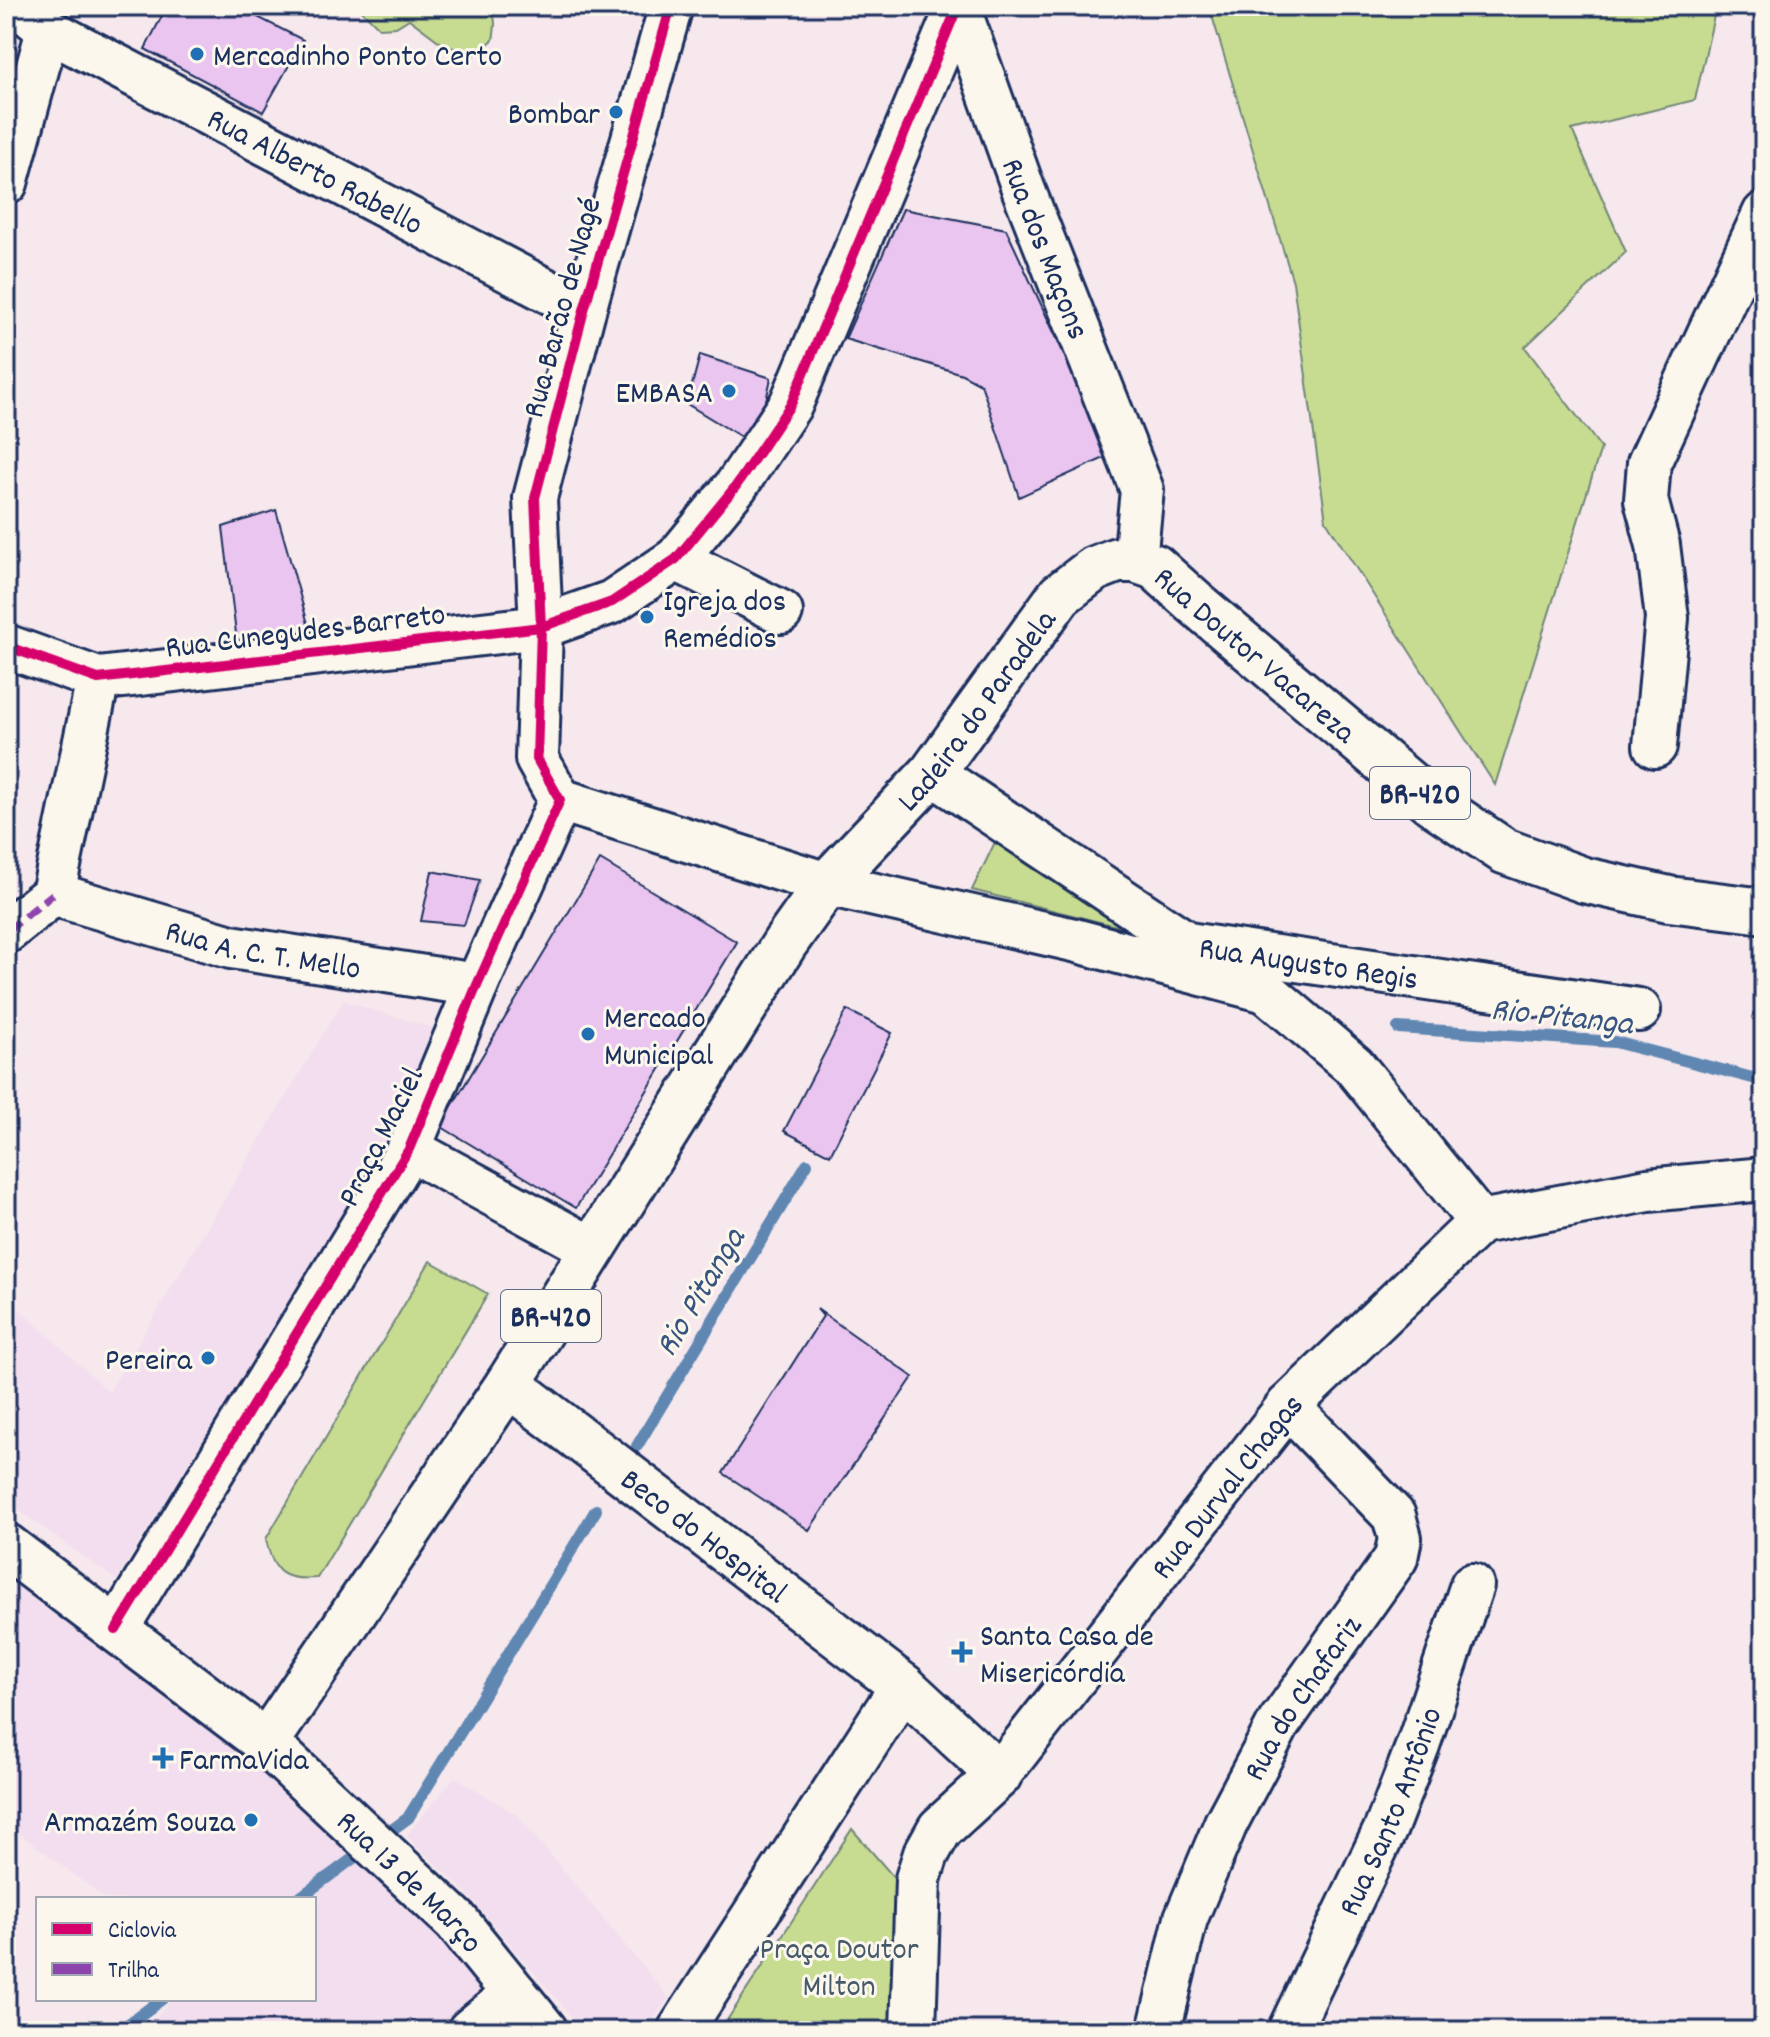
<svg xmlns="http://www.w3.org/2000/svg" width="1770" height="2037" font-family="Dekko,sans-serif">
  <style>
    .built { fill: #f2deee }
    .green { fill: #c7dc91; stroke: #718678; stroke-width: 2 }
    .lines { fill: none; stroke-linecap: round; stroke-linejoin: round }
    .stream { stroke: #5f87b2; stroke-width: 12 }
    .building { fill: #e9c5ef; stroke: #1b2f5e; stroke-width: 2 }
    .minor-casing { stroke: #1b2f5e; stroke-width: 48 }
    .tertiary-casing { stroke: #1b2f5e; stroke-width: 50 }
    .primary-casing { stroke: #1b2f5e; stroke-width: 50 }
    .minor { stroke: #fbf7ec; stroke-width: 42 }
    .tertiary { stroke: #fbf7ec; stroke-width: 44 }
    .primary { stroke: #fbf7ec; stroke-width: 44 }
    .quiet { stroke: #8e44ad; stroke-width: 8; stroke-dasharray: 16 8; stroke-linecap: butt }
    .cycleway-casing { stroke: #fbf7ec; stroke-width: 15 }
    .cycleway { stroke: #d6006c; stroke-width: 10 }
    .poi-dot { fill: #1f6fb2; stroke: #fbf7ec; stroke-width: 3 }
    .labels { text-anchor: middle; stroke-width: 6; stroke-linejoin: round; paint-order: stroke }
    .shield { fill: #fbf7ec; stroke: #5e6b89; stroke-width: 2 }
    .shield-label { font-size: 30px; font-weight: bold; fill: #1b2f5e }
    .poi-label { font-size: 32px; fill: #1b2f5e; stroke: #fbf7ec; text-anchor: start }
    .street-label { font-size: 32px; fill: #1b2f5e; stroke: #fbf7ec }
    .park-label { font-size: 32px; fill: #465a6b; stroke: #fbf7ec }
    .water-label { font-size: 34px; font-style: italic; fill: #385481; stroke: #fbf7ec }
  </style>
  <rect width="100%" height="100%" fill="#f6e8ed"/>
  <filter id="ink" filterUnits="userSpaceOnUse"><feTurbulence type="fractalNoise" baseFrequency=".0125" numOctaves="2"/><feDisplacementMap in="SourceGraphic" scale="16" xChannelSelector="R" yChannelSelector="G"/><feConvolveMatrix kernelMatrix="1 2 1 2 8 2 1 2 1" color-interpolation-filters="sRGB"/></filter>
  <g filter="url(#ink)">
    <path class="built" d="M343 1001 439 1030 368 1175 116 1580 6 1501V1297L109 1392Z
      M6 1578 267 1774 446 1939 518 2031H144L173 1999H314V1899H106L6 1823Z
      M455 1777 517 1815 669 1998 644 2031H584L463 1889 406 1836Z"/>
    <path class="green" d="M368 6H407L412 8 418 6H487C498 15 495 28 493 40L474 55 444 45 409 19 396 27 379 28 361 10Z
      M1209 6H1708L1714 16 1695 100 1572 130 1626 252 1525 347 1601 448 1495 785 1326 521 1293 282Z
      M997 838 1188 944 972 890Z
      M430 1261 488 1294 317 1578C283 1581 273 1573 266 1539Z
      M852 1829 916 1903 892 2031H720Z"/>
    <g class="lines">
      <path class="stream" d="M1398 1028 1615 1042 1764 1081
        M637 1446 807 1164
        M298 1899 408 1818 596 1510
        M119 2031 162 1999"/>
    </g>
    <path class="building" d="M167 6H236L303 40 263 112 145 49Z
      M903 209 1006 229 1111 455 1019 497 981 384 962 374 845 339Z
      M700 355 771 378 756 446 687 404Z
      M276 510 310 631 238 650 223 527Z
      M600 860 737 942 576 1208 440 1126Z
      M432 871 480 880 464 925 421 921Z
      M847 1010 892 1033 830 1155 784 1131Z
      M817 1309 913 1377 809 1530 723 1473 823 1316Z"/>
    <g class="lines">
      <defs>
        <g id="minor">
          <path id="s1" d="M19 6 48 30 584 310"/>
          <path id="s2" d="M958 6 1024 191 1142 490 1135 560"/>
          <path d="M6 183 48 30"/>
          <path d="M676 559 781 612"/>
          <path d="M6 646 98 679 541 627 612 602 676 559 736 486 791 404 958 6"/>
          <path d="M1655 746 1667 618 1658 545 1646 500 1649 463 1764 214"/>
          <path id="s3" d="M932 773 1188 944 1639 1010"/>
          <path d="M560 800 827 884 1074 940 1266 991"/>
          <path id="s4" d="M53 894 231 947 477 985"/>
          <path d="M6 932 53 894 98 679"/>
          <path d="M1244 977 1266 991 1354 1066 1480 1222"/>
          <path d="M409 1149 593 1249"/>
          <path d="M1480 1222 1648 1190 1764 1179"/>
          <path d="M116 1630 409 1149 477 985 560 800 537 759 541 627 535 498 584 310 671 6"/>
          <path id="s5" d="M999 1775 1288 1406 1480 1222"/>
          <path id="s6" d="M1159 2031 1186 1918 1226 1823 1279 1723 1396 1558 1400 1538 1394 1516 1288 1406"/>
          <path id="s7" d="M1289 2031 1386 1828 1418 1745 1472 1585"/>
        </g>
        <g id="tertiary">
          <path id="s8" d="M508 1384 903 1686 999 1775 940 1829 926 1854 918 1879 913 2031"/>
          <path id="s9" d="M266 1743 456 1921 545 2031"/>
          <path d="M470 2031 515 1994"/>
          <path d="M680 2031 903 1686"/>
        </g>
        <g id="primary">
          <path id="s10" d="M6 1546 266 1743 508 1384 785 943 827 884 932 773 1060 595 1094 569 1117 560H1135L1155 567 1195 603 1431 802 1504 851 1584 880 1669 899 1764 911"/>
        </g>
      </defs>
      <use href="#minor" class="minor-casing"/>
      <use href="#tertiary" class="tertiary-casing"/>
      <use href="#primary" class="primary-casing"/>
      <use href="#minor" class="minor"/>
      <use href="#tertiary" class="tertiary"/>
      <use href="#primary" class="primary"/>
      <path class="quiet" d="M6 932 53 894"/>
      <defs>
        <path id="cycleway" d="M6 646 98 679 541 627 612 602 676 559 736 486 791 404 958 6
          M116 1630 409 1149 477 985 560 800 537 759 541 627 535 498 584 310 671 6"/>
      </defs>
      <use href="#cycleway" class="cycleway-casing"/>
      <use href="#cycleway" class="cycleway"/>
    </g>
  </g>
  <g class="poi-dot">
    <circle cx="197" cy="54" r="8"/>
    <circle cx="616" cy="112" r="8"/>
    <circle cx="729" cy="391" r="8"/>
    <circle cx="647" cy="617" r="8"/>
    <circle cx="588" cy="1034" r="8"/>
    <circle cx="208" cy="1358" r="8"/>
    <path d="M958 1640h8v8h8v8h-8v8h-8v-8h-8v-8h8z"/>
    <path d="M159 1746h8v8h8v8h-8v8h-8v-8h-8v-8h8z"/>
    <circle cx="251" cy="1820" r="8"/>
  </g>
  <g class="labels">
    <g class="shield">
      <rect x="1370" y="767" width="100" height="52" rx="6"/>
      <rect x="501" y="1290" width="100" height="52" rx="6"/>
    </g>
    <g class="shield-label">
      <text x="1420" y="803">BR-420</text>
      <text x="551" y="1326">BR-420</text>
    </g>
    <g class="poi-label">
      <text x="213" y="65">Mercadinho Ponto Certo</text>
      <text x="600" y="123" text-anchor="end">Bombar</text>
      <text x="713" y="402" text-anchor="end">EMBASA</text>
      <text x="663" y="610">Igreja dos<tspan x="663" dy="37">Remédios</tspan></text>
      <text x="604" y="1027">Mercado<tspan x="604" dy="37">Municipal</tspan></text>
      <text x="192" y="1369" text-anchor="end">Pereira</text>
      <text x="980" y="1645">Santa Casa de<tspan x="980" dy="37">Misericórdia</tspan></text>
      <text x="179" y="1769">FarmaVida</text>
      <text x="235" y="1831" text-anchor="end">Armazém Souza</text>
    </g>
    <g class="street-label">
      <text dy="11" stroke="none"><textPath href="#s1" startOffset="340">Rua Alberto Rabello</textPath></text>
      <text dy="11" stroke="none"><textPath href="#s2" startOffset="258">Rua dos Maçons</textPath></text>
      <text transform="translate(560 307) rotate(-75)" y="11">Rua Barão de Nagé</text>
      <text transform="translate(305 629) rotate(-7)" y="11">Rua Cunegudes Barreto</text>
      <text dy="11" stroke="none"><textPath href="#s10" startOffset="1964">Rua Doutor Vacareza</textPath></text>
      <text dy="11" stroke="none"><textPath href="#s10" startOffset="1582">Ladeira do Paradela</textPath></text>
      <text dy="11" stroke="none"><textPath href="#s4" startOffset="218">Rua A. C. T. Mello</textPath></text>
      <text dy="11" stroke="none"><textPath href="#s3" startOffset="430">Rua Augusto Regis</textPath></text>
      <text transform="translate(379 1136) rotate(-63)" y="11">Praça Maciel</text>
      <text dy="11" stroke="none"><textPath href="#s5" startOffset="368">Rua Durval Chagas</textPath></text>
      <text dy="11" stroke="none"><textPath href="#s8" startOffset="248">Beco do Hospital</textPath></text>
      <text dy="11" stroke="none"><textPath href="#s6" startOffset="366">Rua do Chafariz</textPath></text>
      <text dy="11" stroke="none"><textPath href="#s7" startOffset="242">Rua Santo Antônio</textPath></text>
      <text dy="11" stroke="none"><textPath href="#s9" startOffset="200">Rua 13 de Março</textPath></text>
    </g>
    <g class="park-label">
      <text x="839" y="1958">Praça Doutor<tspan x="839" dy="37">Milton</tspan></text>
    </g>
    <g class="water-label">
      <text transform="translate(1562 1014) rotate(6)" y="12">Rio Pitanga</text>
      <text transform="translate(698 1291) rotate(-59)" y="12">Rio Pitanga</text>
    </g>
  </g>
  <rect width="1770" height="2037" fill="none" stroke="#fbf7ec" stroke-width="32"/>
  <rect x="16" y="16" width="1738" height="2005" fill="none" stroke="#1b2f5e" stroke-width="3" filter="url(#ink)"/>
  <rect x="36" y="1897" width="280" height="104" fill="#fbf7ec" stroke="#a1a7b3" stroke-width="2"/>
  <rect x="52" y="1923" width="40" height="12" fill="#d6006c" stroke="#a1a7b3" stroke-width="2"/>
  <text x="108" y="1937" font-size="24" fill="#1b2f5e">Ciclovia</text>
  <rect x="52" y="1963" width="40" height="12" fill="#8e44ad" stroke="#a1a7b3" stroke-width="2"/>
  <text x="108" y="1977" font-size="24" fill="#1b2f5e">Trilha</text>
</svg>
